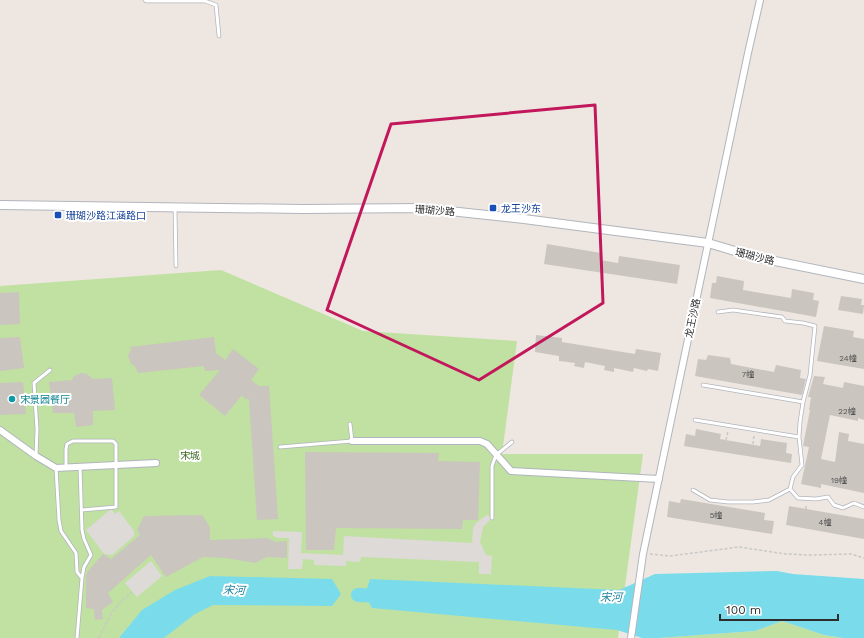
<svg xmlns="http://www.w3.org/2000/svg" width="864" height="638" font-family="'Work Sans','Noto Sans SC',sans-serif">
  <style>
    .green { fill: #c0e1a1 }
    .plaza { fill: #dedad8 }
    .water { fill: #7adcea }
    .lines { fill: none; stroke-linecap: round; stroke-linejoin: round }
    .river { stroke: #7adcea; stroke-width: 14 }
    .building { fill: #cac5bf }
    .service-casing { stroke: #b1b5bd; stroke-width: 4.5 }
    .minor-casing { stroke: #b1b5bd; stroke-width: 8 }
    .tertiary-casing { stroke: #b1b5bd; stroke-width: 10 }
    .path { stroke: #c8c8c8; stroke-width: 1.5; stroke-dasharray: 3 2; stroke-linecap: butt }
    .service { stroke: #fff; stroke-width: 3 }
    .minor { stroke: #fff; stroke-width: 6 }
    .tertiary { stroke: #fff; stroke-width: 8 }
    .marked { fill: none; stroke: #c2185b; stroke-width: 3; stroke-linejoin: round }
    .transit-dot { fill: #1a4fb4; stroke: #fff; stroke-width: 1.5 }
    .culture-dot { fill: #0f9aa8; stroke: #fff; stroke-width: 1.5 }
    .labels { text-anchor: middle; stroke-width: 4; stroke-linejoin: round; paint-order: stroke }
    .number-label { font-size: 8px; fill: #545352 }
    .transit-label { font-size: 10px; fill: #164399; stroke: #fff; text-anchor: start }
    .street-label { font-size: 10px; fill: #2d2d2d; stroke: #fff }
    .culture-label { font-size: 10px; fill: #0d838f; stroke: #fff; text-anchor: start }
    .park-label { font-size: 10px; fill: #39691f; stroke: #fff }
    .water-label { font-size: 11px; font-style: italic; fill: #157f9a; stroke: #fff }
  </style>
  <rect width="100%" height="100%" fill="#eee7e1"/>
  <path class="green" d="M221 270 363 331 517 341 502 454H643L618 638H0V286Z
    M782 621 824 635 843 638H658L755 631Z"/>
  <path class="plaza" d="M111 509 115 514 119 511 134 531V536L112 555 104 554 86 530Z
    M487 515 492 518 483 527 480 542 486 555 492 556 491 574H479V562L361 557 360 562 346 561V566L314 565V560L303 559 302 569H288L289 538H278L273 536V531L302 532 301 553 343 555 344 536 472 543 473 528 476 523Z
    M151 561 162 576 137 597 125 583Z"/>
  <path class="water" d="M777 571 793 574 864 579V638H843L824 635 782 621 755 631 659 638H642L617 630 372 608 365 595 370 579 619 590 655 574Z
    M210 576 332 579 341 594 332 606 213 605 195 614 164 638H119L142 610 175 590Z"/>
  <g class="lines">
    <path class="river" d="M358 595 384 596"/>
  </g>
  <path class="building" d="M547 244 601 253 600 260 618 263 619 256 680 265 677 284 544 264Z
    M717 276 744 281 743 290 791 298 792 289 814 293 813 300 819 301 816 317 710 298 712 283H716Z
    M19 292 20 324 0 325V293Z
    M841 296 862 299 861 305H864L863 314 838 310Z
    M824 326 854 331 853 337 864 339V369L817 361Z
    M536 335 562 338V342L635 354 636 349 661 353 658 371 648 369 647 371 634 368 633 372 614 368V372L604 370 605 366 585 362 584 368 574 366 575 363 559 361V356L535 352Z
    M20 337 24 368 0 371V338Z
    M214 337 216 353 225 360 233 349 259 369 251 380 259 386H269L278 519 257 520 249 399H245L242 395 225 416 199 395 220 370 205 371 204 366 138 373 135 366 131 364 128 355 131 350 130 347Z
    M708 355 730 358 731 364 774 372 776 365 801 370 800 378 806 379 802 395 695 376 698 359 706 360Z
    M82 373 87 374 93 379 112 378 115 410 93 411V425L76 427 74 413H53L49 382 72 380 74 376Z
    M814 376 825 377 823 384 843 388 844 382 864 386V420L858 418V421L830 415 821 459 835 462 839 432 849 434 848 441 864 444V493L821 484V488L801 484 809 447 803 446 810 410H809L811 397H808Z
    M23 382 26 414 0 415V383Z
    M696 429 721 434 720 439 760 446 761 439 787 443 786 453 792 454 791 463 684 446 686 434 695 436Z
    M305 452 439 453 438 461 480 462 478 520H463L462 529 336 528 334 550H306Z
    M681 499 765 513 764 520 774 521 772 534 667 517 669 501 680 503Z
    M789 506 864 519V539L786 525Z
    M202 515 210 527V540L267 538 276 542 287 541V558L267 557 255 563 226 558 203 557 166 577 151 555 108 593 113 602 102 610 103 619 95 620 94 609 86 608V576L88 571 103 554 111 559 140 535 137 530 144 516Z"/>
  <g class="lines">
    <defs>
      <path id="service" d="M145 0 146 1H205L216 5 219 36
        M175 208 176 266
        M703 385 803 402
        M695 420 799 437
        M280 447 352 441 350 424
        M36 456 37 429 34 383 50 370
        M80 467 82 530 84 539 91 555 84 567 82 578
        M56 468 59 520 61 531 76 553 77 572 82 578 77 638
        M66 468V449L67 444 73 441H113L116 444V507L82 510
        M790 489 798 498 816 499 828 497 834 505 843 508 854 503 864 507
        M693 490 710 500 728 502H753L769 500 790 489 793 477 802 465 799 437 800 422 803 402 810 375 815 326 803 323 785 321 782 317 733 310 718 312
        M492 518V466L496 455 512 442"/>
      <path id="minor" d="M0 430 36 456 56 468 156 463
        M352 441H480L487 444 511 471 659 479
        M631 638 643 554 748 53 760 0"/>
      <path id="tertiary" d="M0 205 303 209 422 208 524 219 708 243 755 257 864 279"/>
    </defs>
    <use href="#service" class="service-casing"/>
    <use href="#minor" class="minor-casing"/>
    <use href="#tertiary" class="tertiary-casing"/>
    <path class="path" d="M726 440 728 431
      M753 444 754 435
      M806 509V504
      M650 554 670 556 739 547 786 554 809 555 851 554 864 558
      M99 638C109 617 113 607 132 592"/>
    <use href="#service" class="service"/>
    <use href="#minor" class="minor"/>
    <use href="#tertiary" class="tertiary"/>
  </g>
  <path class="marked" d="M595 105 603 303 479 380 327 310 391 124Z"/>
  <g class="transit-dot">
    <rect x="489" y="204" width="8" height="8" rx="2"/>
    <rect x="54" y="211" width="8" height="8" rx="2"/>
  </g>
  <circle class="culture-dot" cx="12" cy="399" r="4"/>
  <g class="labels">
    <g class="number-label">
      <text x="848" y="361">24幢</text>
      <text x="748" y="377">7幢</text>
      <text x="847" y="414">22幢</text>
      <text x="839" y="483">19幢</text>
      <text x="716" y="518">5幢</text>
      <text x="825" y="525">4幢</text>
    </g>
    <g class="transit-label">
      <text x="501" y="212">龙王沙东</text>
      <text x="66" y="219">珊瑚沙路江涵路口</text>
    </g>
    <g class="street-label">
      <text transform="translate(435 210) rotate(4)" y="4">珊瑚沙路</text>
      <text transform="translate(755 256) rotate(14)" y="4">珊瑚沙路</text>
      <text transform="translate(692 318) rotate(-78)" y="4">龙王沙路</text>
    </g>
    <g class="culture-label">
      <text x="20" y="403">宋景园餐厅</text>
    </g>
    <g class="park-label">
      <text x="190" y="459">宋城</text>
    </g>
    <g class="water-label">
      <text transform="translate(234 590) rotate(2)" y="4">宋河</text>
      <text x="611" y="601">宋河</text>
    </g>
  </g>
  <path d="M720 614v6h118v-6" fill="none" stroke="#2d2d2d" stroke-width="2"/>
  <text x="726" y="614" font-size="12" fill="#2d2d2d" stroke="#ffffff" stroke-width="3" paint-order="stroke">100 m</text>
</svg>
